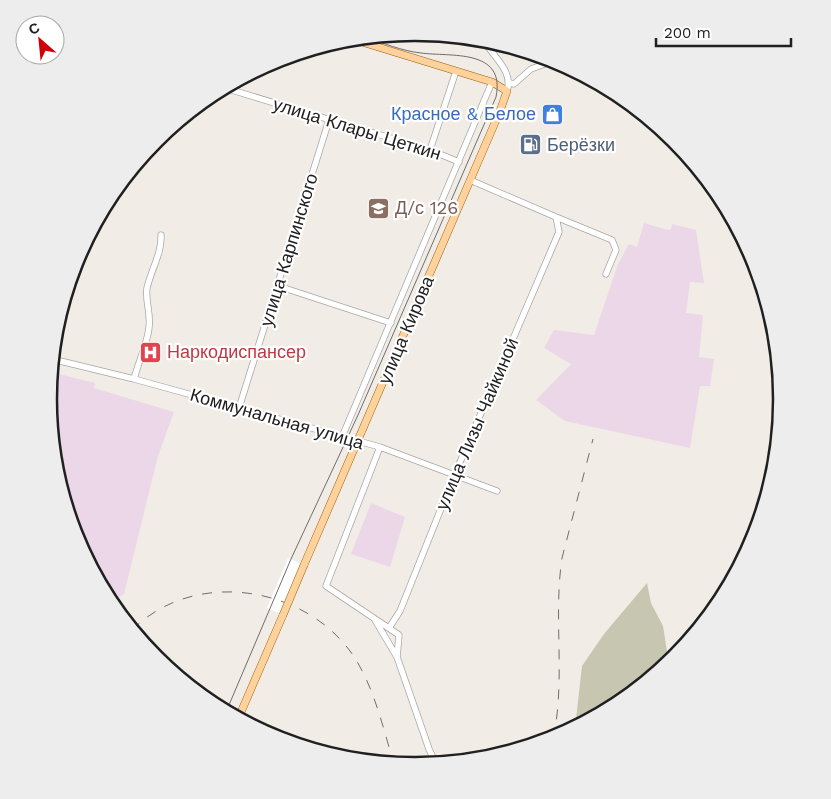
<svg xmlns="http://www.w3.org/2000/svg" width="831" height="799" font-family="'Work Sans',sans-serif">
  <style>
    .industrial { fill: #ebd7e8 }
    .construction { fill: #c7c6b0 }
    .pier { fill: #fff }
    .lines { fill: none; stroke-linecap: round; stroke-linejoin: round }
    .minor-casing { stroke: #a7a7a7; stroke-width: 7 }
    .major-casing { stroke: #9c6200; stroke-width: 8 }
    .minor { stroke: #fff; stroke-width: 5.5 }
    .major { stroke: #ffd19d; stroke-width: 7 }
    .tram { stroke: #6e6e6e; stroke-width: 1 }
    .rail { stroke: #6e6e6e; stroke-width: 1; stroke-dasharray: 10 10; stroke-linecap: butt }
    .major-bridge-casing { stroke: #9c6200; stroke-width: 8; stroke-linecap: butt }
    .major-bridge { stroke: #ffd19d; stroke-width: 7 }
    .labels { text-anchor: middle; stroke-width: 4.5; stroke-linejoin: round; paint-order: stroke }
    .shop-label { font-size: 18px; fill: #366cbe; stroke: #fff; text-anchor: end }
    .street-label { font-size: 18px; fill: #202020; stroke: #fff }
    .service-label { font-size: 18px; fill: #4e5e75; stroke: #fff; text-anchor: start }
    .education-label { font-size: 18px; fill: #785e54; stroke: #fff; text-anchor: start }
    .health-label { font-size: 18px; fill: #be3a42; stroke: #fff; text-anchor: start }
    .rim { fill: none; stroke: #202020; stroke-width: 2.5 }
  </style>
  <rect width="100%" height="100%" fill="#f1ede6"/>
  <path class="industrial" d="M644 223 668 230 671 229 672 224 696 230 704 283 690 282 686 313 703 315 699 357 714 359 710 386H700L690 448 565 421 536 400 571 364 544 348 554 330 594 335 618 264 629 244 637 247Z
    M51 372 95 383 94 388 174 412 158 456 124 594 110 602 76 540 56 471 49 399Z
    M371 503 405 517 390 567 351 554Z"/>
  <path class="construction" d="M647 583 651 603 663 626 669 664 619 705 575 728 582 666 604 634Z"/>
  <path class="pier" d="M288 558 307 566 286 616 267 608Z"/>
  <g class="lines">
    <defs>
      <path id="minor" d="M483 39C492 56 514 71 507 91
        M510 83 514 84 531 69 556 60
        M225 88 430 150 459 162
        M430 150 456 71
        M470 180 556 217 612 240 616 250 606 274
        M278 286 391 323
        M52 359 134 379 380 447 497 491
        M134 379C138 363 148 342 149 327 151 313 145 301 147 288 151 270 162 253 161 235
        M239 408 329 120
        M342 437 492 82
        M380 447 326 586 399 635 397 657 429 749 436 764
        M375 620 397 657
        M389 628 400 611 454 476 559 232 556 217"/>
      <path id="major" d="M304 565 500 111 507 91 492 82 352 39
        M238 719 283 615"/>
    </defs>
    <use href="#minor" class="minor-casing"/>
    <use href="#major" class="major-casing"/>
    <use href="#minor" class="minor"/>
    <use href="#major" class="major"/>
    <path class="tram" d="M226 712 291 559 358 415 496 97C506 48 450 57 421 53 402 51 383 43 365 37"/>
    <path class="rail" d="M58 479 59 469
      M132 630C193 569 301 585 350 651 373 682 383 728 394 764
      M553 739C566 680 553 618 562 558L593 439"/>
    <defs>
      <path id="major-bridge" d="M283 615 304 565"/>
    </defs>
    <use href="#major-bridge" class="major-bridge-casing"/>
    <use href="#major-bridge" class="major-bridge"/>
  </g>
  <defs>
    <symbol id="shop-square" viewBox="-11 -11 22 22"><rect x="-9" y="-9" width="18" height="18" rx="4" fill="#3f7fe0" stroke="#fff"/><path d="M-5-2.5h2.3a2.7 3.5 0 0 1 5.4 0H5L5.5 6h-11ZM-1.5-2.5h3a1.5 2.3 0 0 0-3 0Z" fill="#fff"/></symbol>
    <symbol id="fuel-square" viewBox="-11 -11 22 22"><rect x="-9" y="-9" width="18" height="18" rx="4" fill="#5c6f8a" stroke="#fff"/><path d="M-5.5-6h7V0h2V4h1.3V-2.5L3-4.5l.8-.8L6-3V5H2.5V1h-1V6h-7ZM-4.2-4.7v3.2H.2V-4.7Z" fill="#fff"/></symbol>
    <symbol id="school-square" viewBox="-11 -11 22 22"><rect x="-9" y="-9" width="18" height="18" rx="4" fill="#8d6e63" stroke="#fff"/><path d="M0-5L7-2L0 1L-7-2ZM-4 1L0 2.5L4 1V4Q0 6-4 4Z" fill="#fff"/></symbol>
    <symbol id="hospital-square" viewBox="-11 -11 22 22"><rect x="-9" y="-9" width="18" height="18" rx="4" fill="#e0444e" stroke="#fff"/><path d="M-5-5h3v3.5h4V-5h3V5h-3V1.5h-4V5h-3Z" fill="#fff"/></symbol>
  </defs>
  <g fill-rule="evenodd">
    <use href="#shop-square" x="540" y="102" width="25" height="25"/>
    <use href="#fuel-square" x="518" y="132" width="25" height="25"/>
    <use href="#school-square" x="366" y="196" width="25" height="25"/>
    <use href="#hospital-square" x="138" y="340" width="25" height="25"/>
  </g>
  <g class="labels">
    <g class="shop-label">
      <text x="536" y="120">Красное &amp; Белое</text>
    </g>
    <g class="street-label">
      <text transform="translate(357 129) rotate(17)" y="6">улица Клары Цеткин</text>
      <text transform="translate(289 250) rotate(-73)" y="6">улица Карпинского</text>
      <text transform="translate(406 330) rotate(-67)" y="6">улица Кирова</text>
      <text transform="translate(277 419) rotate(16)" y="6">Коммунальная улица</text>
      <text transform="translate(477 424) rotate(-67)" y="6">улица Лизы Чайкиной</text>
    </g>
    <g class="service-label">
      <text x="547" y="151">Берёзки</text>
    </g>
    <g class="education-label">
      <text x="395" y="214">Д/с 126</text>
    </g>
    <g class="health-label">
      <text x="167" y="358">Наркодиспансер</text>
    </g>
  </g>
  <path d="M0 0H831V799H0ZM57 399a358 358 0 1 1 716 0a358 358 0 1 1-716 0Z" fill="#ededed" fill-rule="evenodd"/>
  <path class="rim" d="M57 399a358 358 0 1 1 716 0a358 358 0 1 1-716 0Z"/>
  <g transform="translate(40 40) rotate(333)"><circle r="24" fill="#ffffff" stroke="#a6a6a6"/>
  <path d="M0-4L9 19L0 12L-9 19Z" fill="#d00008"/>
  <text y="-8" font-size="14" font-weight="bold" text-anchor="middle" fill="#202020">С</text>
  </g>
  <path d="M656 38v8h135v-8" fill="none" stroke="#202020" stroke-width="2.5"/>
  <text x="664" y="38" font-size="15" fill="#202020" stroke="#ffffff" stroke-width="4" paint-order="stroke">200 m</text>
</svg>
